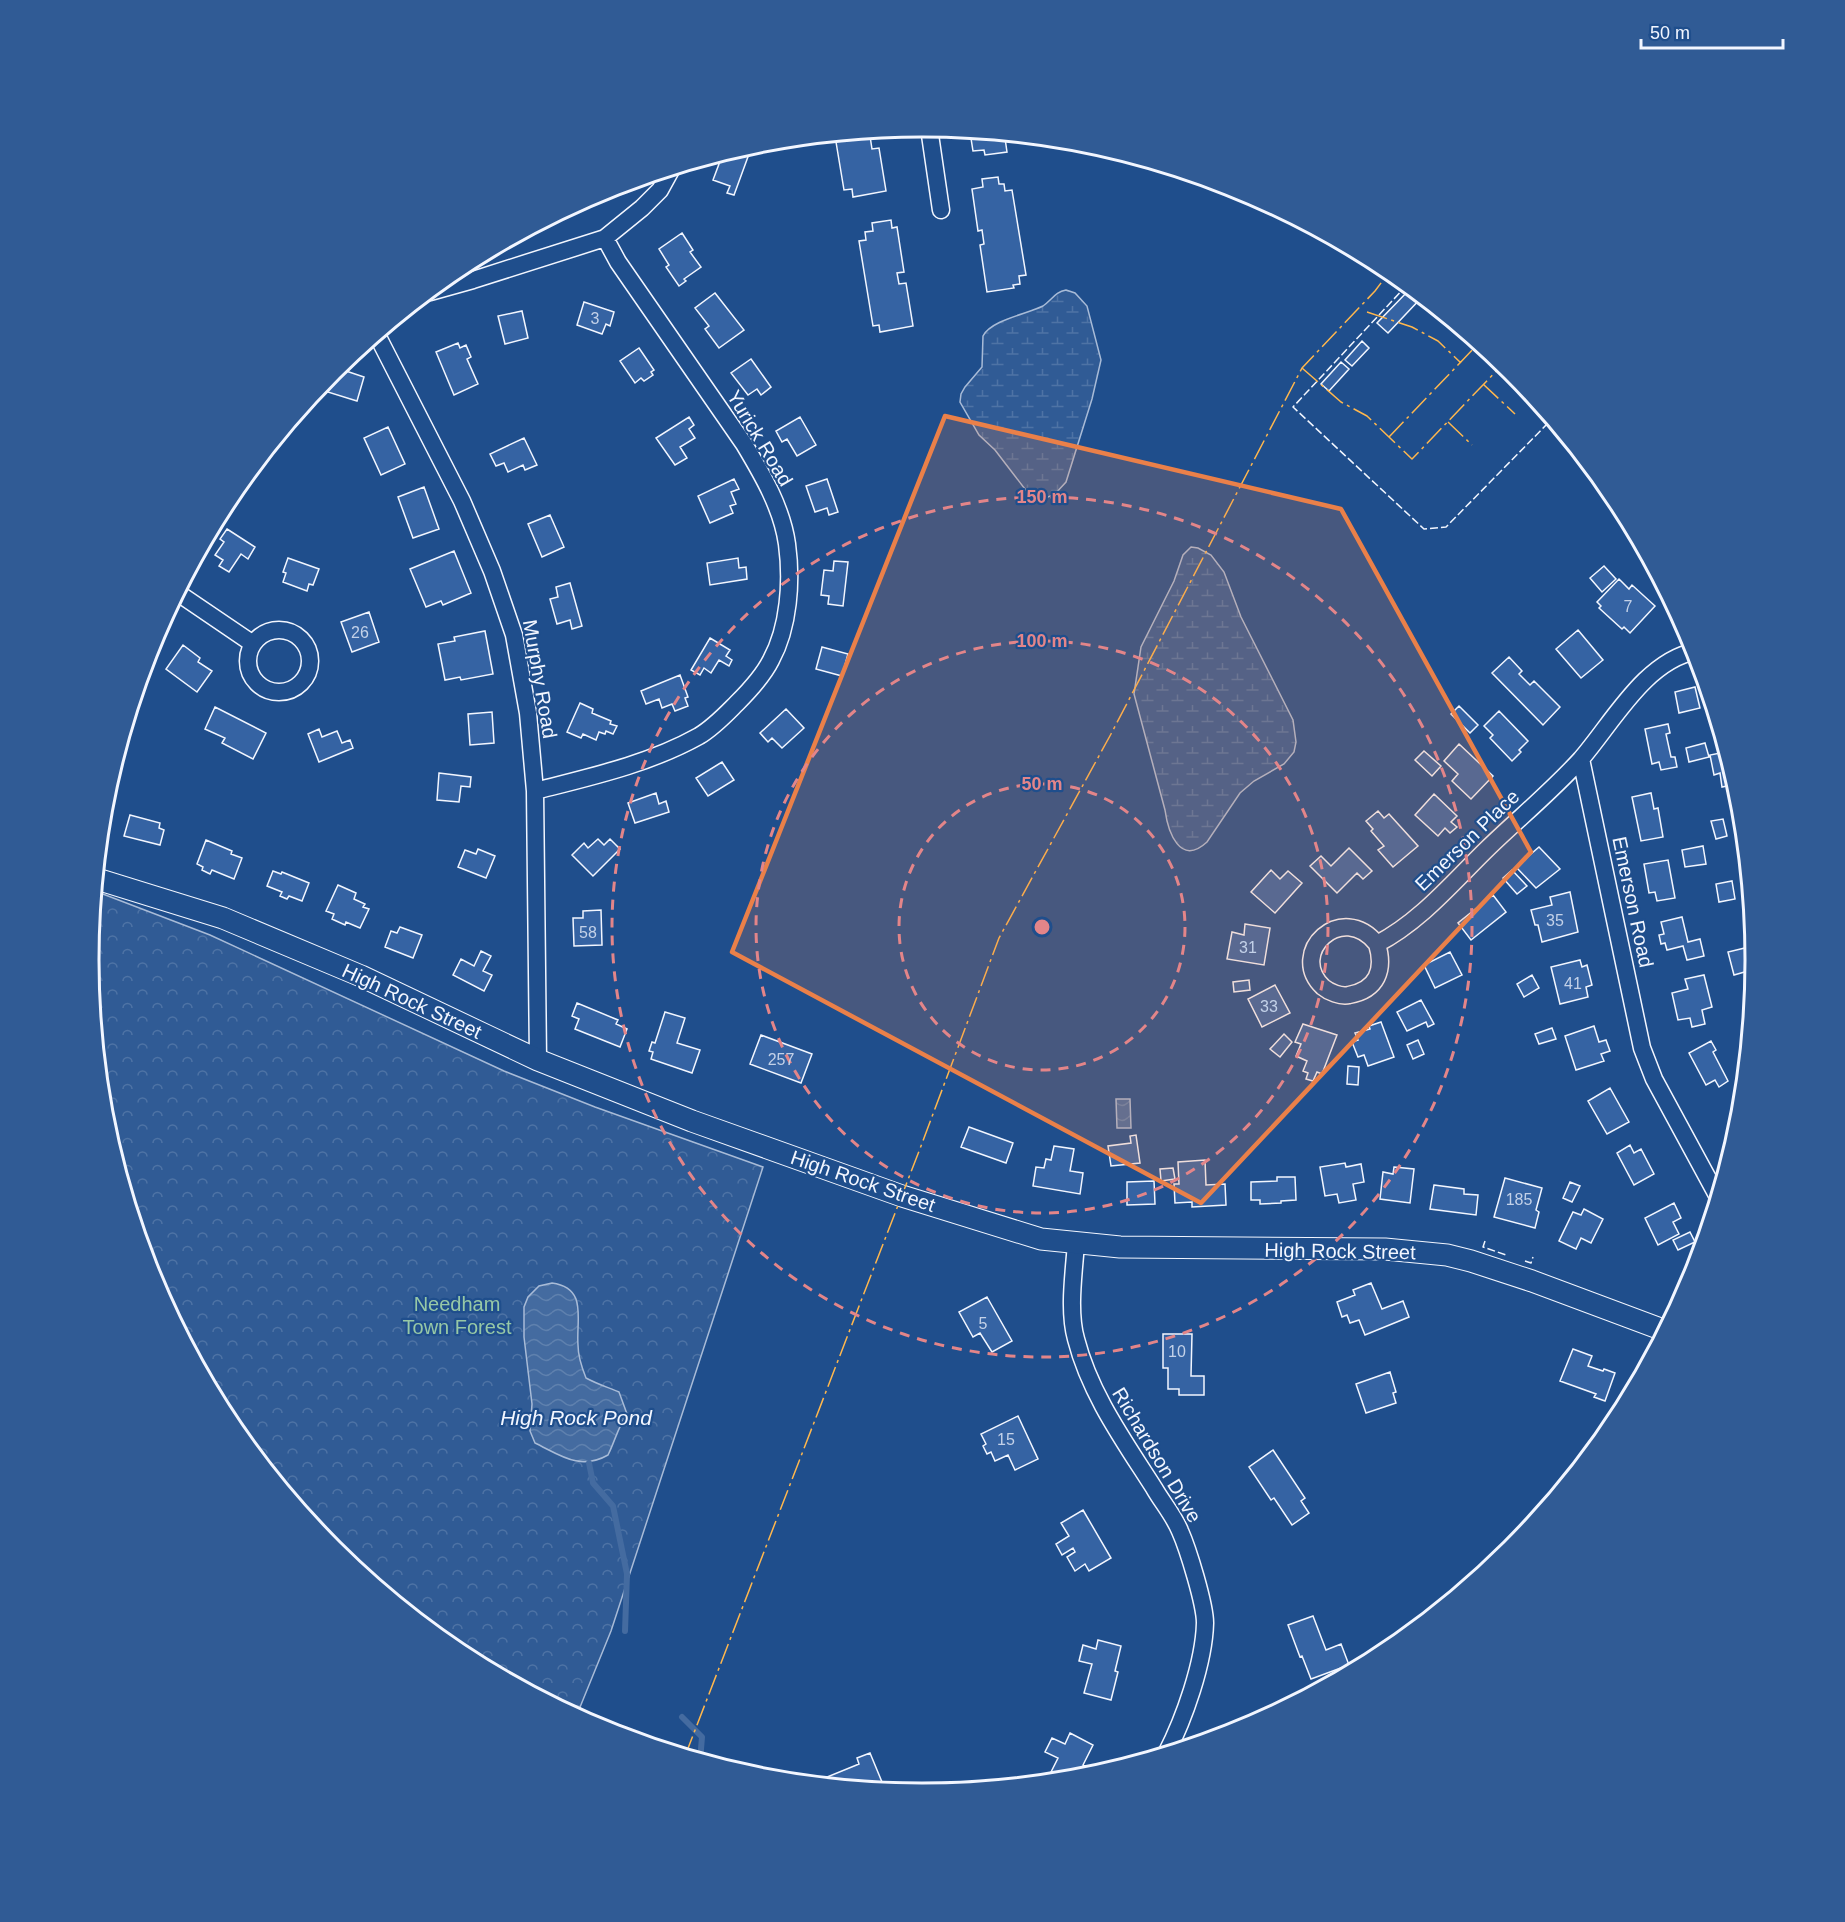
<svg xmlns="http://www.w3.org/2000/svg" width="1845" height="1922" font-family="Arial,sans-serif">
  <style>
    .forest { fill: url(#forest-crowns); stroke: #a8bbd7; stroke-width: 1.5 }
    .wetland { fill: url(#wetland-marsh); stroke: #a8bbd7; stroke-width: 1.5 }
    .water { fill: url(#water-waves); stroke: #a8bbd7; stroke-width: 1.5 }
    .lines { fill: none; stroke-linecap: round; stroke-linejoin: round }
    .stream { stroke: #446ba0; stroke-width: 6 }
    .building { fill: #3563a3; stroke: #f2f6ff; stroke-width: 1.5 }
    .minor-casing { stroke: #f2f6ff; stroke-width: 19 }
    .tertiary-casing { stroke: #f2f6ff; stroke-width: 23 }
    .minor { stroke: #1f4e8c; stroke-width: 16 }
    .tertiary { stroke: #1f4e8c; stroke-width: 21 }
    .fence { stroke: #f2f6ff; stroke-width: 1.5; stroke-dasharray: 8 3; stroke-linecap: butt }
    .power { stroke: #ffb74d; stroke-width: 1.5; stroke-dasharray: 21 4.5 3 4.5; stroke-linecap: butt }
    .marked { fill: #ea8049; fill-opacity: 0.2; stroke: #ea8049; stroke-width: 4.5; stroke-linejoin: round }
    .ring { fill: none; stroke: #e38589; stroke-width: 3; stroke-dasharray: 10 8 }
    .labels { text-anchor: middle; stroke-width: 4.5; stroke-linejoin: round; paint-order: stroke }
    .number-label { font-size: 16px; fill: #c3d1e8 }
    .street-label { font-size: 20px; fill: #f2f6ff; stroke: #1f4e8c }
    .park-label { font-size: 20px; fill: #97c8a6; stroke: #1f4e8c }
    .water-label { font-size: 21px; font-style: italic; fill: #f2f6ff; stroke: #1f4e8c }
    .rim { fill: none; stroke: #f2f6ff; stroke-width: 3 }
    .centre { fill: #e38589; stroke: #1f4e8c; stroke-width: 3 }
    .ring-label { font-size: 18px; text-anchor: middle; font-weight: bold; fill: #e38589; stroke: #1f4e8c; stroke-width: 4.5; stroke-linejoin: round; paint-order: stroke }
  </style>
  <defs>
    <pattern id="forest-crowns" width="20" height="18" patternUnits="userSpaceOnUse" patternTransform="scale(1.5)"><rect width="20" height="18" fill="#305b95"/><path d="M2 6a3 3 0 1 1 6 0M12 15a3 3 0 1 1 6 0" fill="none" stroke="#4e73a5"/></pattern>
    <pattern id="wetland-marsh" width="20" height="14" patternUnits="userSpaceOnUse" patternTransform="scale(1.5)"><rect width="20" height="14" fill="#305b95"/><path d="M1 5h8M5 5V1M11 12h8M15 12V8" fill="none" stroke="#4e73a5"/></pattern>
    <pattern id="water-waves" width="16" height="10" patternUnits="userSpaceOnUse" patternTransform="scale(1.5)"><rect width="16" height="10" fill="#446ba0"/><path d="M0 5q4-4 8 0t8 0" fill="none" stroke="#5f81ae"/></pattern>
  </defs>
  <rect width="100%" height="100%" fill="#1f4e8c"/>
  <path class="forest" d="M95 891 210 935 504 1071 595 1107 763 1167 611 1631 576 1717 459 1654 333 1550 229 1424 152 1280 104 1123 89 961Z"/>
  <path class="wetland" d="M1066 290 1075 293 1087 306 1101 360 1092 399 1066 482 1055 494 1039 501 1028 493 995 450 979 435 960 402 961 394 965 387 982 367 983 336C991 320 1027 314 1043 306 1052 300 1055 292 1066 290Z
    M1191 547 1198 548 1211 555 1224 572 1241 617 1293 720 1296 742 1294 752 1284 764 1254 781 1240 793 1207 842C1180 867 1168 832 1165 810L1134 694 1141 647 1174 581 1183 555Z"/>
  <path class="water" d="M1116 1099H1130L1131 1128H1117Z
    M552 1283C588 1288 576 1319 578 1345 578 1356 582 1368 586 1378 597 1384 607 1387 619 1392L627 1414C618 1427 615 1441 608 1455 580 1471 560 1455 535 1443L530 1431 532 1404 524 1337V1307L528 1297 539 1286Z"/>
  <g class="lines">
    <path class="stream" d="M589 1463 593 1483 613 1506 627 1574 625 1631
      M682 1717 702 1737 700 1761"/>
  </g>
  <path class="building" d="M877 132V135L870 136 872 149 879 148 886 191 853 197 852 189 844 190 835 136Z
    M970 132 1012 136 1005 138 1007 152 985 155 984 150 973 151Z
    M737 150 749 154 734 195 727 193 730 186 713 180 722 156 732 159Z
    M998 177 999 184H1004L1005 191 1012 190 1026 275 1019 276 1020 284 1013 285 1014 288 987 292 980 245 984 244 982 230 978 231 972 189 983 187 982 179Z
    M891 220 892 228 897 227 904 272 897 273 899 284 906 283 913 326 880 332 879 325 873 326 859 241 866 240 865 232 873 231 872 223Z
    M682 233 693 250 690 252 701 267 684 279 686 281 679 286 666 267 669 265 659 249Z
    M1411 288 1422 297 1388 333 1377 323Z
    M715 293 744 330 719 348 705 329 709 326 695 308Z
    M584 302 614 312 610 326 606 324 602 334 577 325Z
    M522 311 528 338 505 344 498 316Z
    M1362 341 1369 348 1352 366 1345 360Z
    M458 343 460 348 466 345 471 357 467 359 478 384 454 395 436 352Z
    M639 348 654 370 651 372 653 375 644 381 641 378 635 383 620 361Z
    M751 359 771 387 761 395 757 389 748 395 731 373Z
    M1341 362 1349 369 1329 391 1321 384Z
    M337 368 364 377 357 401 318 389Z
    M689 417 694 425 689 429 695 438 680 447 687 458 675 465 656 438Z
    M800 417 816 445 797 456 787 439 782 442 776 431Z
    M388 427 405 464 381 475 364 438Z
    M524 438 537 465 525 470 523 465 508 472 504 463 496 466 490 454Z
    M734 479 739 489 731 492 736 504 730 506 733 513 710 523 698 496Z
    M827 479 838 512 829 515 827 508 815 512 806 486Z
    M424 487 439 529 413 538 398 497Z
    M550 515 564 547 542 557 528 524Z
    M227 529 255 547 248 559 241 554 229 572 219 566 223 560 215 555 224 542 220 539Z
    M454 551 471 593 443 605 441 601 426 607 410 569Z
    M288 558 319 569 313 585 309 584 307 591 283 582 286 573 283 572Z
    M738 558 739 568 746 567 747 579 710 585 707 563Z
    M834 561 848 562 843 606 828 604 829 596 821 595 824 570 833 571Z
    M1604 566 1616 579 1602 592 1590 578Z
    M1619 579 1629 589 1632 585 1655 606 1630 633 1624 627 1622 629 1599 608 1601 606 1597 602Z
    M570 583 582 626 572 629 570 620 557 624 550 599 558 597 556 587Z
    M1662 588H1664L1673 604 1666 606Z
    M369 612 379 642 352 652 341 622Z
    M1578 630 1603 660 1581 678 1556 649Z
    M485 631 493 674 461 680 460 677 445 680 438 644 455 641 454 637Z
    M710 638 730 650 726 656 732 660 729 666 719 660 711 673 704 668 700 675 691 670Z
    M183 645 200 658 198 662 212 671 197 692 166 669Z
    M822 647 848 654 842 676 816 669Z
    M1509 657 1522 671 1519 674 1530 685 1534 681 1560 707 1543 725 1492 673Z
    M680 675 688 697 685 698 688 706 675 711 672 704 662 708 659 699 646 704 641 691Z
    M1706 686 1716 719H1712L1710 709 1706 710 1701 687Z
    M1695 687 1700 708 1679 713 1675 692Z
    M580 703 593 709 592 713 611 721 610 724 617 726 613 734 606 731 605 734 599 732 596 740 583 734 581 738 567 732Z
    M1459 706 1478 725 1470 733 1451 714Z
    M215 707 266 733 253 759 222 743 225 738 205 729Z
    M786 709 804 728 782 748 772 738 768 742 760 733Z
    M1499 711 1528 741 1519 750 1521 752 1512 761 1490 738 1493 735 1484 726Z
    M492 712 494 743 470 745 468 714Z
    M1668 724 1670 733 1666 734 1671 757H1675L1677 767 1661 770 1659 762 1652 764 1645 729Z
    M319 729 322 737 337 731 342 743 350 740 353 748 319 762 308 734Z
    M1705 743 1709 757 1689 762 1686 748Z
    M1459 744 1493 776 1471 799 1452 781 1458 774 1444 761Z
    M1424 751 1441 766 1432 776 1415 760Z
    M1725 752 1736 784 1722 787 1720 773 1714 775 1710 755Z
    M722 762 734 780 708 796 696 778Z
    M439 773 471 777 470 787 461 786 459 802 437 800Z
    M656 793 659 804 666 801 669 812 635 823 628 803Z
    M1651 793 1654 809 1658 808 1663 837 1641 841 1632 797Z
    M1434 794 1457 816 1451 822 1457 827 1450 833 1445 828 1438 836 1415 815Z
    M1378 811 1384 818 1389 814 1418 846 1393 867 1378 850 1384 846 1371 831 1373 829 1366 821Z
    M130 815 160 823 159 828 164 830 160 845 124 836Z
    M1723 819 1727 836 1716 839 1711 821Z
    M1739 825H1743L1746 854H1745Z
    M598 839 604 845 610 839 620 849 593 876 572 855 584 843 588 848Z
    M206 840 232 851 231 854 242 858 234 879 212 870 210 874 202 870 203 867 197 864Z
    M1703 846 1706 864 1685 867 1682 850Z
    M1539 847 1560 869 1536 888 1516 867Z
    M1349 848 1372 871 1363 879 1357 873 1337 893 1310 866 1321 856 1331 866Z
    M478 849 495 856 486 878 458 867 465 850 476 854Z
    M1668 860 1675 898 1657 901 1655 892 1649 893 1644 864Z
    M1271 870 1280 879 1288 871 1302 883 1275 913 1251 892Z
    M1512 870 1527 886 1517 894 1503 878Z
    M273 871 281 874 282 872 309 883 302 901 289 896 287 899 280 896 282 892 267 886Z
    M1732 881 1735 899 1719 902 1716 884Z
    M338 885 356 893 354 899 365 904 363 907 369 909 360 928 346 922 345 925 332 919 334 914 326 911Z
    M1570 892 1578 932 1542 942 1538 925H1535L1531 910 1552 905 1550 897Z
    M1493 895 1506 912 1471 940 1458 923Z
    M601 910 602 945 574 946 573 918H583V911Z
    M1682 917 1688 942 1700 939 1704 956 1687 960 1683 946 1667 950 1665 943 1661 944 1659 935 1664 934 1661 922Z
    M1245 924 1270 928 1264 965 1227 959 1232 932 1244 935Z
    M400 927 422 935 413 958 385 947 391 931 397 933Z
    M1749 947 1755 969 1734 975 1728 952Z
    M481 951 491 956 483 971 492 975 484 991 453 975 461 959 474 966Z
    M1450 952 1462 975 1435 988 1424 965Z
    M1580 960 1582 967 1587 965 1592 985 1586 987 1588 997 1560 1004 1551 967Z
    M1532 975 1539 988 1524 997 1517 984Z
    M1704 975 1712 1007 1702 1010 1705 1024 1692 1027 1690 1018 1678 1020 1672 993 1688 989 1685 979Z
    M1249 980 1250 990 1234 992 1233 982Z
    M1275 985 1290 1013 1262 1027 1248 999Z
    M1421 1000 1434 1024 1428 1027 1426 1022 1407 1031 1397 1012Z
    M577 1003 618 1020 616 1024 627 1029 620 1047 575 1029 579 1019 572 1016Z
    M665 1012 685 1018 677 1043 700 1050 692 1073 651 1059 653 1052 649 1051 652 1042 655 1043Z
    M1381 1022 1394 1057 1368 1066 1364 1055 1358 1057 1352 1042 1358 1040 1355 1033 1370 1029 1369 1026Z
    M1303 1024 1337 1035 1322 1074 1317 1072 1313 1081 1306 1079 1308 1073 1303 1071 1307 1061 1296 1056 1301 1044 1295 1042Z
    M1594 1026 1599 1042 1606 1040 1610 1051 1601 1054 1604 1061 1576 1070 1565 1036Z
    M1552 1028 1556 1039 1539 1044 1535 1034Z
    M1284 1034 1292 1042 1280 1057 1270 1049Z
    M761 1035 812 1054 801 1083 750 1064Z
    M1418 1040 1424 1054 1413 1059 1407 1045Z
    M1711 1041 1716 1050 1713 1052 1728 1081 1719 1087 1715 1080 1706 1085 1689 1053Z
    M1348 1066 1359 1067 1358 1085 1347 1084Z
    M1610 1088 1629 1122 1607 1134 1588 1101Z
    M969 1127 1013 1143 1006 1163 961 1147Z
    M1136 1135 1140 1163 1111 1166 1108 1146 1131 1143 1130 1136Z
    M1630 1145 1634 1153 1641 1149 1654 1174 1634 1185 1617 1153Z
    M1054 1146 1074 1149 1070 1171 1083 1173 1080 1194 1033 1186 1036 1167 1044 1168 1046 1159 1051 1160Z
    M1205 1160 1206 1185 1225 1184 1226 1205 1192 1207V1202L1175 1203 1174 1184H1179L1178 1162Z
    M1345 1163 1346 1167 1361 1164 1364 1182 1353 1184 1356 1200 1339 1203 1337 1194 1325 1196 1320 1167Z
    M1394 1167 1414 1169 1410 1203 1380 1199 1383 1172 1393 1174Z
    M1173 1168 1175 1179 1161 1181 1160 1169Z
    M1277 1177H1295L1296 1200 1281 1201V1203L1260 1204V1200H1251V1182L1277 1181Z
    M1505 1178 1542 1188 1536 1210 1539 1212 1535 1228 1494 1217Z
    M1154 1181 1155 1204 1127 1205V1182Z
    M1570 1182 1580 1186 1572 1202 1563 1198Z
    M1434 1185 1464 1189V1194L1478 1195 1476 1215 1430 1209Z
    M1674 1203 1681 1218 1673 1222 1679 1234 1658 1245 1645 1218Z
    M1584 1209 1603 1219 1591 1243 1581 1238 1576 1249 1559 1241 1573 1212 1581 1215Z
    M1690 1232 1695 1242 1678 1250 1673 1240Z
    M1694 1278 1687 1292 1680 1288 1686 1280 1690 1283Z
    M1371 1283 1382 1309 1403 1301 1409 1317 1365 1335 1359 1320 1350 1323 1347 1315 1342 1317 1337 1302 1355 1295 1353 1290Z
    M987 1297 1012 1341 992 1352 980 1333 973 1337 959 1312Z
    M1163 1334H1192L1191 1376H1204V1395H1179V1389H1168V1368H1163Z
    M1573 1349 1592 1356 1588 1366 1603 1371 1604 1369 1615 1373 1605 1401 1594 1397 1596 1394 1560 1381Z
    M1390 1372 1396 1392 1393 1393 1396 1403 1366 1413 1356 1384Z
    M1018 1416 1038 1459 1015 1470 1008 1455 995 1461 991 1452 987 1454 983 1446 986 1444 981 1434Z
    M1273 1450 1305 1498 1301 1501 1309 1513 1292 1525 1274 1498 1271 1500 1249 1467Z
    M1083 1510 1111 1558 1089 1571 1085 1564 1075 1571 1067 1557 1075 1552 1073 1548 1062 1555 1056 1544 1069 1536 1061 1523Z
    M1313 1616 1326 1650 1341 1644 1349 1665 1311 1679 1302 1656 1300 1657 1288 1625Z
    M1098 1640 1121 1646 1115 1671 1118 1672 1111 1700 1084 1693 1092 1664 1079 1661 1083 1645 1096 1649Z
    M1070 1733 1093 1745 1083 1765 1086 1766 1080 1780 1049 1783 1051 1779 1048 1778 1058 1758 1045 1752 1052 1738 1065 1744Z
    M870 1753 882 1782 864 1789 810 1784 859 1764 857 1758Z"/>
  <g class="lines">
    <defs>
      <path id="minor" d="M929 128 941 210
        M430 292 473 280 605 238 642 208 660 190 671 170
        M377 335 462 501 492 571 514 635 528 713 535 791 538 1060
        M178 593 253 644
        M248 661a31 31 0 1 1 62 0a31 31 0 1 1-62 0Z
        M1696 651C1645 661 1613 722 1581 759L1642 1048 1654 1079 1718 1197
        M535 791C590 777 649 764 699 736 714 727 725 715 737 703 749 691 763 676 771 660 789 627 792 581 787 544 782 508 762 474 744 444L618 262 605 238
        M1377 944C1385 970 1377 990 1349 995 1341 997 1329 992 1323 987 1287 953 1342 900 1377 944 1421 921 1453 882 1488 848 1519 818 1552 791 1581 759
        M1076 1243C1074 1272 1068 1311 1076 1339 1090 1394 1124 1441 1154 1488 1162 1502 1174 1516 1180 1531 1188 1549 1205 1604 1205 1623 1204 1663 1184 1719 1166 1754"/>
      <path id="tertiary" d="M97 879 223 918 361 976 538 1060 692 1121 902 1196 1041 1239 1120 1247 1385 1249 1447 1255 1471 1261 1532 1281 1666 1331"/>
    </defs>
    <use href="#minor" class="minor-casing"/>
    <use href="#tertiary" class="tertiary-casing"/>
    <use href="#minor" class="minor"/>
    <use href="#tertiary" class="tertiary"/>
    <path class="fence" d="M1407 285 1293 407 1424 529 1446 527 1552 419
      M1485 1241 1483 1247 1506 1255
      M1525 1261 1531 1263 1533 1257"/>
    <path class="power" d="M1367 312 1412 327 1438 341 1461 363
      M1302 368 1341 402 1367 416 1412 459 1503 364
      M1483 384 1515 414
      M1448 422 1472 445
      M1389 437 1478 344
      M685 1756 921 1146 999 938 1111 734 1302 368 1375 291 1390 271"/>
  </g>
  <path class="marked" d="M945 416 1341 509 1531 852 1201 1203 732 952Z"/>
  <g class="ring">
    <circle cx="1042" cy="927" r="143"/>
    <circle cx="1042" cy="927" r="286"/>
    <circle cx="1042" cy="927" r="430"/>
  </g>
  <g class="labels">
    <g class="number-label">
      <text x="595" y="324">3</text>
      <text x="1628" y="612">7</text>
      <text x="360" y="638">26</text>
      <text x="1555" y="926">35</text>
      <text x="588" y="938">58</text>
      <text x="1248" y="953">31</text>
      <text x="1573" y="989">41</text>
      <text x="1269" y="1012">33</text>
      <text x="781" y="1065">257</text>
      <text x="1519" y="1205">185</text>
      <text x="983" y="1329">5</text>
      <text x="1177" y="1357">10</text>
      <text x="1006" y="1445">15</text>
    </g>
    <g class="street-label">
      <text transform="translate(760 438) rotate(59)" y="7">Yurick Road</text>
      <text transform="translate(540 679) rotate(80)" y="7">Murphy Road</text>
      <text transform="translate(1467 840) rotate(-44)" y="7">Emerson Place</text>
      <text transform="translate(1633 902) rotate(78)" y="7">Emerson Road</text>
      <text transform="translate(412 1001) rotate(25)" y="7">High Rock Street</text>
      <text transform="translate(863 1181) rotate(19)" y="7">High Rock Street</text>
      <text transform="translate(1340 1251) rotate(1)" y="7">High Rock Street</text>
      <text transform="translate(1157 1455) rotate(59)" y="7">Richardson Drive</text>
    </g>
    <g class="park-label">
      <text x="457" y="1311">Needham<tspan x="457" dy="23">Town Forest</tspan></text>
    </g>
    <g class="water-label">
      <text x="576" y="1425">High Rock Pond</text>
    </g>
  </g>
  <path d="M0 0H1845V1922H0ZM99 960a823 823 0 1 1 1646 0a823 823 0 1 1-1646 0Z" fill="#305b95" fill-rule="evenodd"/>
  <path class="rim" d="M99 960a823 823 0 1 1 1646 0a823 823 0 1 1-1646 0Z"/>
  <circle cx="1042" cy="927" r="9" class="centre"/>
  <g class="ring-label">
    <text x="1042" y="503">150 m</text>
    <text x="1042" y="647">100 m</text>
    <text x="1042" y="790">50 m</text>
  </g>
  <path d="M1641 39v9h142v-9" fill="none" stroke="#f2f6ff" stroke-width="3"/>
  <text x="1650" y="39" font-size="18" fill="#f2f6ff" stroke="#1f4e8c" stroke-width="4.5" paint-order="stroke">50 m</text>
</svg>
